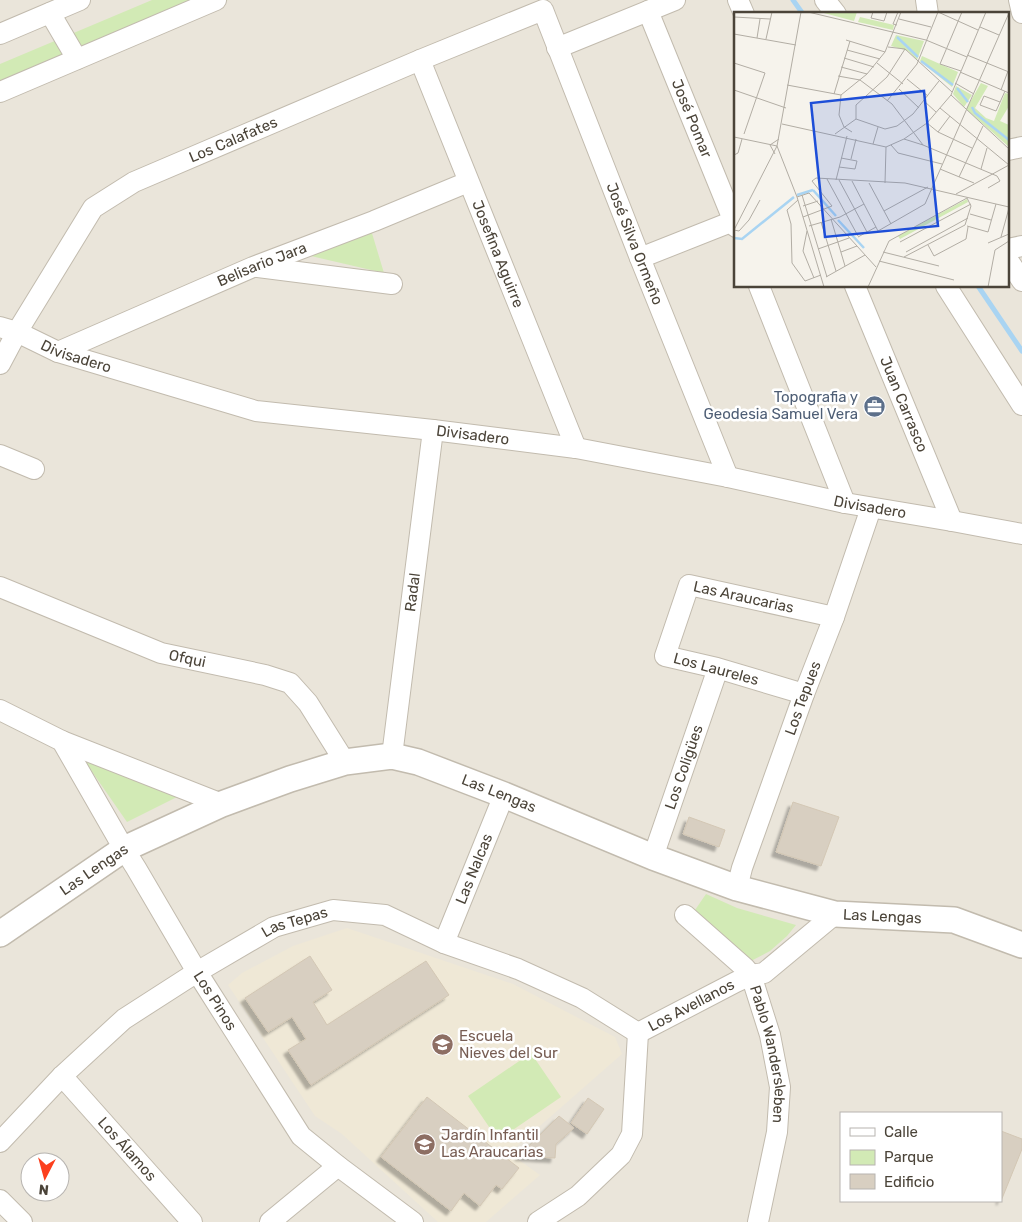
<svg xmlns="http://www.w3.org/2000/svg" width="1022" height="1222" font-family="Rubik,sans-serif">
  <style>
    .residential { fill: #eae5da; fill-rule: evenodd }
    .education { fill: #efe8d6 }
    .green { fill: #d2eab5 }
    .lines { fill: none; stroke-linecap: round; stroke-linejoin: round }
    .stream { stroke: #a9d4f2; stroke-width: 5 }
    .building { fill: #d8cfc1; stroke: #d3c7b4; filter: url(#shadow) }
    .minor-casing { stroke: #c2bbae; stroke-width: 22 }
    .tertiary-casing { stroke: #c2bbae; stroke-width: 28 }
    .minor { stroke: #fff; stroke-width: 20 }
    .tertiary { stroke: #fff; stroke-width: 25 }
    .labels { text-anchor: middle; stroke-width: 5; stroke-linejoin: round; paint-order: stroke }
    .street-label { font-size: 15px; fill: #4b4439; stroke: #fff }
    .service-label { font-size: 15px; fill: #4e5e75; stroke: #fff; text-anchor: end }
    .education-label { font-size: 15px; fill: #785e54; stroke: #fff; text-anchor: start }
    .inset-river { fill: none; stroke: #a9d4f2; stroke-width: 2.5 }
    .inset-road { fill: none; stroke: #b2ada4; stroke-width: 1 }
    .view { fill: #1d4ed8; fill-opacity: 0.15; stroke: #1d4ed8; stroke-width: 2.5 }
    .inset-edge { fill: none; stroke: #4b4439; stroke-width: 2.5 }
  </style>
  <defs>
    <filter id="shadow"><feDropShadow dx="-4.5" dy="4.5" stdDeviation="1" flood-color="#0004"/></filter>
  </defs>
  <rect width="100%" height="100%" fill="#f6f3ec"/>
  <path class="residential" d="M0 0H1022V1222H0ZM736 14H1008V286H736ZM841 1113H1001V1201H841ZM30 1162H60V1192H30Z"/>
  <path class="education" d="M347 928 513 984 615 1037 622 1054 509 1153 540 1175 486 1222H438L342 1134 315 1116 228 985 242 973 293 946Z"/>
  <path class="green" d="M152 0H228L0 96V64Z
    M368 220 384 273 285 250Z
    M79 753 177 797 127 822Z
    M706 894 737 908 796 925 787 936 770 951 747 963 693 913Z
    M531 1053 561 1097 498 1140 468 1096Z"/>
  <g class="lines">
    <path class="stream" d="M793 0 803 14
      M978 286 1022 351"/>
  </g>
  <path class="building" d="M793 802 839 817 821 866 776 852Z
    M689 817 725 830 719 847 683 834Z
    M310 956 332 990 313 1002 327 1025 426 961 449 995 311 1085 288 1050 306 1039 292 1017 268 1032 245 998Z
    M427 1097 519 1168 502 1189 496 1185 480 1206 464 1193 451 1211 381 1157Z
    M588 1098 604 1109 587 1134 571 1123Z
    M559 1116 574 1128 556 1144 555 1158 519 1156Z
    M1001 1131 1022 1139V1149L1001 1201Z"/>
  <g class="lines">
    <defs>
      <g id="minor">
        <path d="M738 0 744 14"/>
        <path d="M825 0 836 14"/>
        <path d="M926 0 928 14"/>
        <path d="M1019 0 1022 13"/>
        <path id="s1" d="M648 11 736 227"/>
        <path d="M50 13 77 59"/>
        <path d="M0 34 80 0"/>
        <path d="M557 48 675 0"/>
        <path id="s2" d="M420 60 576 448"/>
        <path d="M0 92 216 0"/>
        <path d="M1008 150 1022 147"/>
        <path d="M1008 249 1022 246"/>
        <path d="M640 258 736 220"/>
        <path d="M1008 260 1022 281"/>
        <path d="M258 267 392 284"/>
        <path d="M759 286 845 503"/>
        <path id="s3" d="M855 286 952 521"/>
        <path d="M946 286 1022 405"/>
        <path id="s4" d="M0 327 17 332 58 352 256 411 433 430 576 448 728 477 845 503 952 521 1022 534"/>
        <path id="s5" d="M58 352 253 267 374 221 468 182"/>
        <path id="s6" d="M0 364 17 332 93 208 134 182 420 60 543 10 640 258 728 477"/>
        <path d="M0 455 34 469"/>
        <path id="s7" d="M0 587 161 653 265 675 290 683 308 703 345 762"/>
        <path id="s8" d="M804 694 717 668 665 656 689 585 834 617"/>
        <path id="s9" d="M0 710 62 741 124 849 136 868 197 972 301 1136 338 1166 413 1222"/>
        <path d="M62 741 222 804"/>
        <path id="s10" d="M392 756 433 430"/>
        <path id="s11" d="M653 857 715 677"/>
        <path id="s12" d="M737 888 742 868 804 694 834 617 871 508"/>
        <path id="s13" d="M685 915 745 968 751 975 770 1035 780 1087 777 1132 758 1222"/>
        <path id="s14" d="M444 943 504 795"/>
        <path id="s15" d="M638 1033 736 982 751 975 764 973 835 914"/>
        <path id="s16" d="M62 1076 192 1222"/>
        <path id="s17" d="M0 1142 62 1076 124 1019 197 972 274 927 333 910 385 915 444 943 518 969 582 998 638 1033"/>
        <path d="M0 1200 22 1222"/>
        <path d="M270 1222 338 1166"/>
        <path d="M538 1222 578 1196 621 1155 632 1134 638 1033"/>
      </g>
      <g id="tertiary">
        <path id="s18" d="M0 934 124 849 222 804 290 779 345 762 392 756 418 762 504 795 653 857 737 888 835 914 954 920 1022 945"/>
      </g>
    </defs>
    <use href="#minor" class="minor-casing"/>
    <use href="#tertiary" class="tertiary-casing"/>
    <use href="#minor" class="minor"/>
    <use href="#tertiary" class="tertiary"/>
  </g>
  <defs>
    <symbol id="office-disc" viewBox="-11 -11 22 22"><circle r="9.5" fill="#5c6f8a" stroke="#fff"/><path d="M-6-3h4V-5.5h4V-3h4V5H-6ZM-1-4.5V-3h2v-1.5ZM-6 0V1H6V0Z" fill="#fff"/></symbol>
    <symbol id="school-disc" viewBox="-11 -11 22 22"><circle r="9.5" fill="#8d6e63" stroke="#fff"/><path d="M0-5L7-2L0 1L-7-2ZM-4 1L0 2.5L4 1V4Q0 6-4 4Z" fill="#fff"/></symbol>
  </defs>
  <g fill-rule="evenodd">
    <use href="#office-disc" x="862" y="394" width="25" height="25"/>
    <use href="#school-disc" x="430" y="1032" width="25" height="25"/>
    <use href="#school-disc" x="412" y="1132" width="25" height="25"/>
  </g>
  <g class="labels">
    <g class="street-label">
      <text dy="5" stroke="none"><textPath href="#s1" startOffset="116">José Pomar</textPath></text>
      <text dy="5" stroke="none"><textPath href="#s6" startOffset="338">Los Calafates</textPath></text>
      <text dy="5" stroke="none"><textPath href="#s6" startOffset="925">José Silva Ormeño</textPath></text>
      <text dy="5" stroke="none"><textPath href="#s2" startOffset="209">Josefina Aguirre</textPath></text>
      <text dy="5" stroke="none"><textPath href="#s5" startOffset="222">Belisario Jara</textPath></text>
      <text dy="5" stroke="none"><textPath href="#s4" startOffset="82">Divisadero</textPath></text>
      <text dy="5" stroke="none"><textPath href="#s3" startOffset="128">Juan Carrasco</textPath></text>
      <text dy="5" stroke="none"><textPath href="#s4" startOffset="488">Divisadero</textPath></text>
      <text dy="5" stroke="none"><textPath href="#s4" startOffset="892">Divisadero</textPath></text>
      <text dy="5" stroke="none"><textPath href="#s10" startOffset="165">Radal</textPath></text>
      <text dy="5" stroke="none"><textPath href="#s8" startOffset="275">Las Araucarias</textPath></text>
      <text dy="5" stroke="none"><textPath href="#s7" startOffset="201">Ofqui</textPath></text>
      <text transform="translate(716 669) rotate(15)" y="5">Los Laureles</text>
      <text dy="5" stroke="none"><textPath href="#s12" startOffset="201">Los Tepues</textPath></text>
      <text dy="5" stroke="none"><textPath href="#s11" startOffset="95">Los Coligües</textPath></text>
      <text dy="5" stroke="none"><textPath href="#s18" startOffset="549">Las Lengas</textPath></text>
      <text dy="5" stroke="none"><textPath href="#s14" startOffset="80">Las Nalcas</textPath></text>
      <text dy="5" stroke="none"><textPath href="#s18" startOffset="114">Las Lengas</textPath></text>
      <text dy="5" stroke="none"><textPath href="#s18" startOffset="954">Las Lengas</textPath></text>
      <text dy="5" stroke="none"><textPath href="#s17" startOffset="372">Las Tepas</textPath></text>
      <text dy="5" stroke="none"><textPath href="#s9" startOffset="371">Los Pinos</textPath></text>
      <text dy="5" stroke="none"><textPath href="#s15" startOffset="60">Los Avellanos</textPath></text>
      <text dy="5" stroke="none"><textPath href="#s13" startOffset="171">Pablo Wandersleben</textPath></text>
      <text dy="5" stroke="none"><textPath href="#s16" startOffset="98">Los Álamos</textPath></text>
    </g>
    <g class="service-label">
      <text x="858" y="402">Topografia y<tspan x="858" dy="17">Geodesia Samuel Vera</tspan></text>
    </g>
    <g class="education-label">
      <text x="459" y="1041">Escuela<tspan x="459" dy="17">Nieves del Sur</tspan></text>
      <text x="441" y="1140">Jardín Infantil<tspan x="441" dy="17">Las Araucarias</tspan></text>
    </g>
  </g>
  <g transform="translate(734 12)">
    <rect width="275" height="275" fill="#f6f3ec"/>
    <path d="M86 0H123L120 9ZM126 5 160 13 159 18 124 10ZM162 23 190 29 183 48 174 39 157 34ZM188 44 224 60 218 75 186 49ZM247 71 254 74 241 96 252 106 260 109 271 81 275 82V94L266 109 275 113V135L232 97ZM222 74 238 83 230 95 219 82ZM233 187 234 190 166 227 164 224Z" fill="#d2eab5"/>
    <path class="inset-river" d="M163 25 184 45M187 49 219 73M223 76 234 90M238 95 241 101 275 128M79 178 102 204M63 183 79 178M104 208 130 236M0 226 8 227 60 185"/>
    <path class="inset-road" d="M74 0 192 28 233 45M139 0 137 6 150 9 153 0M204 0 244 18M0 5 36 7M165 7 197 15M163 13 159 12 164 0M246 15 265 23M0 22 62 33M23 26 26 7M32 27 38 0M112 28 151 40M154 35 171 37 218 80M113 38 146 47M233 43 275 60M110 46 140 55M0 51 31 61 10 122M143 51 169 72M107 55 133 62M227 59 206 52 228 0M226 60 275 81M104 64 126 68 158 92 189 133 263 164 266 169 254 176M173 67 194 84M221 71 240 82M53 73 107 83 133 62 151 40 167 0M165 77 185 96M0 78 52 96M267 78 274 59M100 82 116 29M107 83 105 103 110 115 118 120M217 83 275 137M153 89 183 52 204 0M190 89 202 100M266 90 250 84 246 93 262 99 267 88 271 79M206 96 275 153M122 107 151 117 163 114 179 102 205 69M122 107V93L153 65 171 37M193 111 204 120 238 136M48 112 152 135 170 127 193 111 217 83 252 0M204 120 216 104M101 122 122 107M0 125 43 134 63 185 90 275M170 127 189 133M139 132 144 115M157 133 164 141 208 152M41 142 36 133 45 127M0 143 4 141 8 127M117 147 122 127M105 155 121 157 123 149 107 146M206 157 240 171M247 157 253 136M225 165 249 114M93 167 124 224M102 168 113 124M105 168 133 220M118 169 144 219 191 192 275 1M135 171 157 212M151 171 152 135M222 182 275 153M68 183 93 265M63 185 75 181 142 255M64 188 53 198 57 212 58 251 71 269 87 263M69 194 84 189M150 199 194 175M236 202 257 208M69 205 98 194 78 169 82 166 171 171 275 195M97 207 111 254M87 210 102 259M75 214 106 205 130 192M233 214 254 220 262 192M0 218 5 219 15 208 26 188M0 218 43 134 67 0M73 219 69 239 80 266M124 225 142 215M267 225 275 196M166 230 237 192M254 231 275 222M194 233 200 244 232 227 234 215M84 237 115 226M107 240 123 234M149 240 205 254M172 240 234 206M145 249 220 268M92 265 131 243M134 275 155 229 233 186 237 194 231 213 170 245M254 275 261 238 275 229"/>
    <path class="view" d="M190 79 204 214 91 225 77 91Z"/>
    <rect width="275" height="275" class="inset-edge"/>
  </g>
  <rect x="840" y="1112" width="162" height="90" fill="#ffffff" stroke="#b7b4b0"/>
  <rect x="850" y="1128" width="25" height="8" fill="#ffffff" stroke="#b7b4b0"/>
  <text x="884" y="1137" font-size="15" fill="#4b4439">Calle</text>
  <rect x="850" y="1150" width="25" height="15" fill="#d2eab5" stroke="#b7b4b0"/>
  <text x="884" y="1162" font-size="15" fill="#4b4439">Parque</text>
  <rect x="850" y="1174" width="25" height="15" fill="#d8cfc1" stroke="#b7b4b0"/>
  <text x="884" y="1187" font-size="15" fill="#4b4439">Edificio</text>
  <g transform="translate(45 1177) rotate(186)"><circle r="24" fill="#ffffff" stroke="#b7b4b0"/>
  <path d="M0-4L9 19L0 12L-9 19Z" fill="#fc3f1d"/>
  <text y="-8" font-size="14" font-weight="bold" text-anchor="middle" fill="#4b4439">N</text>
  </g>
</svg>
